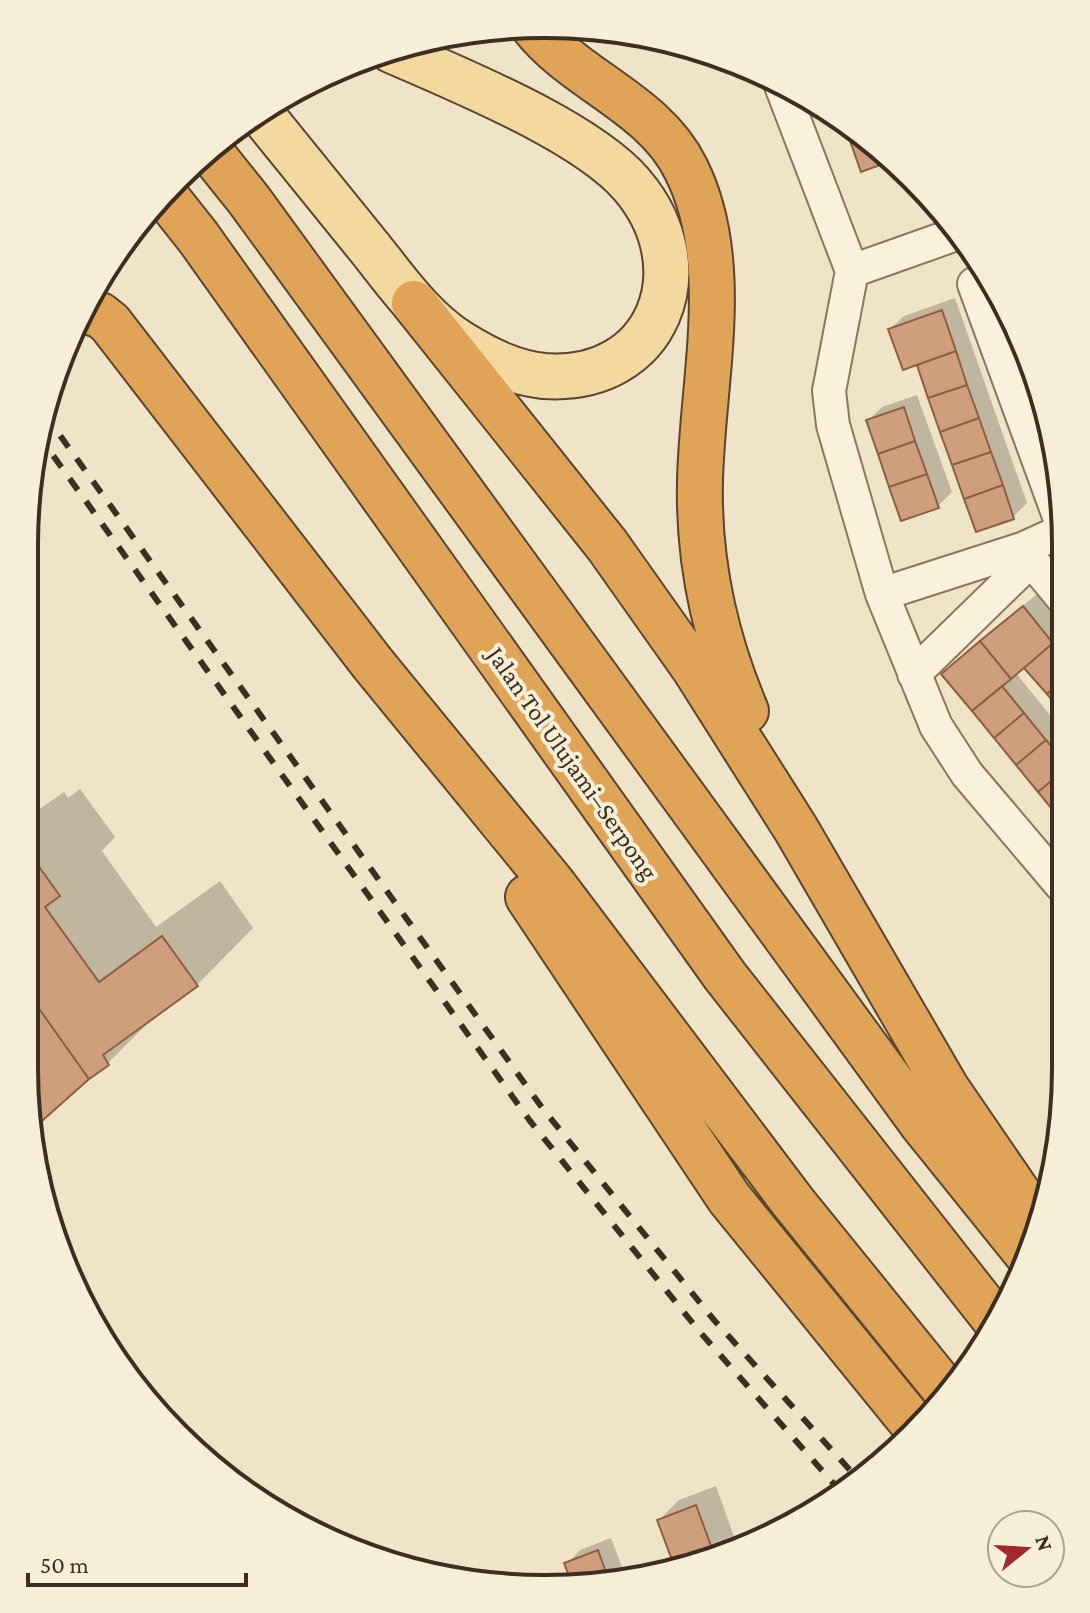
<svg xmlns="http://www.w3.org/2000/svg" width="1090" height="1613" font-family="'Crimson Pro',serif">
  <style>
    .shadow { fill: #0003 }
    .building { fill: #cf9f7d; stroke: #8d5f41; stroke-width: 2 }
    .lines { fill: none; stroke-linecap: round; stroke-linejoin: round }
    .minor-casing { stroke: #8d765c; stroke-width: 36 }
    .primary-casing { stroke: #5b4430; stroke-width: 48 }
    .motorway-casing { stroke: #5b4430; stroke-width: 48 }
    .minor { stroke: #faf1dc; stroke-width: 32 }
    .primary { stroke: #f3d9a0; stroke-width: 44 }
    .motorway { stroke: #e0a458; stroke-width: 44 }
    .rail { stroke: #3d2e20; stroke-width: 6; stroke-dasharray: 14 14; stroke-linecap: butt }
    .labels { text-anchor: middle; stroke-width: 8; stroke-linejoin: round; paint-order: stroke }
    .street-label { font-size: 26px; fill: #3d2e20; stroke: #f7eed8 }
    .rim { fill: none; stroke: #3d2e20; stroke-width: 4 }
  </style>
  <rect width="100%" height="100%" fill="#f0e4c8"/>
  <path class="shadow" d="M955 298 1027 503 1013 517 977 530 918 362 890 329 904 316Z
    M917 395 952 492 938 506 868 421 882 407Z
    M1037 594 1065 627 1063 712 1024 665 1015 672 1063 731 1062 818 957 661Z
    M80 789 115 837 102 851 156 927 220 881 253 928 197 985 159 1012 108 1063 34 1126 24 1068 28 817 64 792 68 798Z
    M716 1486 737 1545 677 1568 659 1520 679 1500Z
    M611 1538 627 1580 574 1584 567 1564 580 1550Z"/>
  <path class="building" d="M842 118 858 131 848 135Z
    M858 131 894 160 861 172 848 135Z
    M942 310 956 351 903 370 888 329Z
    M956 351 967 385 928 398 917 365Z
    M967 385 979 418 940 432 928 398Z
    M904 407 915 441 878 454 866 420Z
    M979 418 991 452 952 465 940 432Z
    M915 441 927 474 889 487 878 454Z
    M991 452 1003 485 964 499 952 465Z
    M927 474 939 508 901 521 889 487Z
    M1003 485 1014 519 976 532 964 499Z
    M1023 606 1053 643 1011 679 980 641Z
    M980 641 1011 679 972 711 941 674Z
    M1053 643 1064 657V680L1047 694 1024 668Z
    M1064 680 1063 715 1047 694Z
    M1002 686 1024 713 994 738 972 711Z
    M1024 713 1046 740 1016 765 994 738Z
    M1046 740 1063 760 1062 772 1038 792 1016 765Z
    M1062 772V818L1060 819 1038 792Z
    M27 850 60 896 45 907 99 982 162 936 198 986 103 1055 109 1065 89 1079 25 989Z
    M25 989 89 1079 34 1128 24 1068Z
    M696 1505 714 1554 675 1568 657 1520Z
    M598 1550 609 1581 572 1584 564 1563Z"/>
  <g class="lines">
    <defs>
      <path id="minor" d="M780 83 852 271 829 391 833 425 882 594 936 726 967 774 1061 885
        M852 271 959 233
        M974 284 1064 530
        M1022 549 1065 601
        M882 594 1022 549 1064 530
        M914 674 1031 560"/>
      <path id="primary" d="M258 110C295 156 332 202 369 247 396 281 423 320 460 343 486 359 513 373 544 376 659 384 703 268 632 185 586 131 457 79 391 50"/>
      <path id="motorway" d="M532 25C574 80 654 103 686 169 733 263 702 381 700 481 698 561 715 638 746 711
        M209 150 249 200 923 1125 1027 1254
        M164 194 198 237 725 976 996 1321
        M414 303 607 545 694 668 796 829 947 1089 1038 1222
        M81 310 100 315 110 323 373 664 553 884 793 1202 946 1391
        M528 897 729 1198 918 1430"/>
    </defs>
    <use href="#minor" class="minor-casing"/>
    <use href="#primary" class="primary-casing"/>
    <use href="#motorway" class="motorway-casing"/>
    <use href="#minor" class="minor"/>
    <use href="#primary" class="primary"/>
    <use href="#motorway" class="motorway"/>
    <path class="rail" d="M44 413 543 1109 714 1320 858 1479
      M37 433 530 1121 699 1331 841 1492"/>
  </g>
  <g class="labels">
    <g class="street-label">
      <text transform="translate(573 763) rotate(55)" y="9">Jalan Tol Ulujami–Serpong</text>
    </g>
  </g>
  <path d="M0 0H1090V1613H0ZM545 38H545A507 507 0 0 1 1052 545V1068A507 507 0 0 1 545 1575H545A507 507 0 0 1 38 1068V545A507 507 0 0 1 545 38Z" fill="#f7eed8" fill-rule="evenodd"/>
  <path class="rim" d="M545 38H545A507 507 0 0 1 1052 545V1068A507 507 0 0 1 545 1575H545A507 507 0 0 1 38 1068V545A507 507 0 0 1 545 38Z"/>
  <g transform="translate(1026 1549) rotate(72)"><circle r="38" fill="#f7eed8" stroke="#ada18e" stroke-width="2"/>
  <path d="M0-6L14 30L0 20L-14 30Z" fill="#9e2a2b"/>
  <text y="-12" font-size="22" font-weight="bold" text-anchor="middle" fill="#3d2e20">N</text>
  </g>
  <path d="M28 1573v12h218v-12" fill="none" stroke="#3d2e20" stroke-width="4"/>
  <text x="40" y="1573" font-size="24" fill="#3d2e20" stroke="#f7eed8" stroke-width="6" paint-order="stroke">50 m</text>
</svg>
